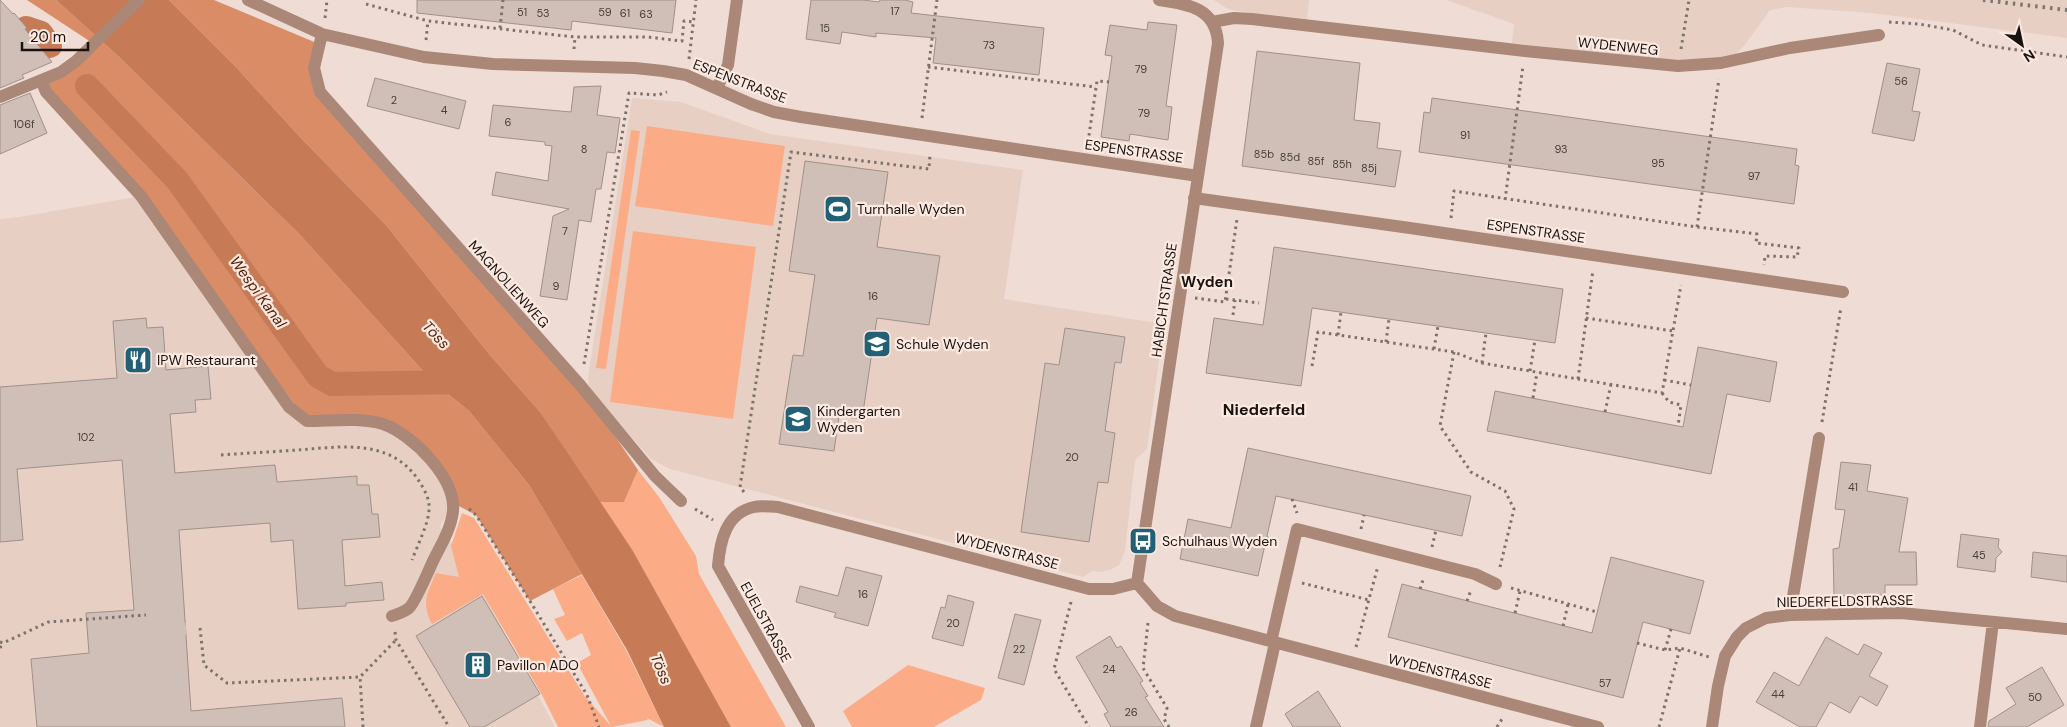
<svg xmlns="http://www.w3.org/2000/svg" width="2067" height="727" font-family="'DM Sans',sans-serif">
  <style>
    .built { fill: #e8cfc3 }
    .green { fill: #fbac87 }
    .forest { fill: #da8c67 }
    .water { fill: #c67a56 }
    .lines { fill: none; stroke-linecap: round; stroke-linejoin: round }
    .canal { stroke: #c67a56; stroke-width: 24 }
    .building { fill: #d0bfb7; stroke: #a09088 }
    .minor-tunnel { stroke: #cfbfb7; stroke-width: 12; stroke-dasharray: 12 6; stroke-linecap: butt }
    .path { stroke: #7d716c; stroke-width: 3; stroke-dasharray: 2.5 4; stroke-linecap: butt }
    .minor { stroke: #aa8777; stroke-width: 12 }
    .rail { stroke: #7f746e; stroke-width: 4; stroke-dasharray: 2.5 5; stroke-linecap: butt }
    .labels { text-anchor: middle; stroke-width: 4.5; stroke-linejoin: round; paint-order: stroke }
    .number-label { font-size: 11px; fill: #473e3a }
    .street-label { font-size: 14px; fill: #191310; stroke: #fceae2 }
    .poi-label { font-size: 14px; fill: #191310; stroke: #fceae2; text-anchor: start }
    .neighbourhood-label { font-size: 15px; font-weight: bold; fill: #191310; stroke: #fceae2 }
    .water-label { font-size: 15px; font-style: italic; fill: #511f04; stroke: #fceae2 }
    .quarter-label { font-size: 16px; font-weight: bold; fill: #191310; stroke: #fceae2 }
  </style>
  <rect width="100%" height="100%" fill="#efddd5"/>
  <path class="built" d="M1214 0H1309L1307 19 1236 11 1226 8Z
    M1446 0H2067V38L1871 13 1787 7 1770 10 1744 46 1737 53 1726 57 1695 60H1660L1512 43 1514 24Z
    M632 98 681 102 770 134 1023 170 1004 299 1164 324 1147 449 1135 460 1125 551 1119 565 1110 570 1101 572 1092 571 1083 577 670 469 651 459 596 397 589 385 588 377Z
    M141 196 382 424 428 456 453 503 440 527 469 566 555 727H0V219L19 217Z"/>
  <path class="green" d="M647 126 785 146 773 226 635 206Z
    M631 130 640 131 606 369 596 368Z
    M633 231 756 247 733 419 610 402Z
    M638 470 659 497 696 556 699 574 786 727H731L633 551 599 502H624Z
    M462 513 474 518 584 695 611 726 577 663 591 655 582 633 567 641 554 619 565 615 553 589 582 575 626 650 664 727 647 718 648 720 612 727H558L542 695 483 594 432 624C421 603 427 594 436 573L459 577 451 546Z
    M908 665 985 688 981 700 934 727H852L843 711Z"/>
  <path class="forest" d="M27 0H56L118 56 301 236 433 382 469 411 529 485 582 574 530 601 476 515 453 503 428 456 382 424 307 421 141 196 41 80 94 44Z
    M169 0H214L319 44 320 92 581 386 638 470 624 502H599L541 413 490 355 386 225 300 137 236 67Z"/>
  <path class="water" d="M56 0H169L236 67 300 137 386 225 490 355 541 413 633 551 731 727H664L627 650 529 485 469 411 433 382 301 236 118 56Z"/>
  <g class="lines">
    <path class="canal" d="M26 28 41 33 50 46
      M87 86 177 180 318 376 332 384 465 382"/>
  </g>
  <path class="building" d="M0 0 13 14 14 13 27 28 25 29 52 62 22 75 24 78 0 88Z
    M417 0H676L672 33 572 21 571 30 417 13Z
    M811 0H863L879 2 880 0H905L913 2 911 13 1044 28 1039 75 933 63 936 38 876 33V37L842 32 840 44 806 39Z
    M1148 22 1177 25 1166 106 1172 107 1168 140 1130 134 1129 141 1101 137 1112 56 1105 55 1110 25 1147 30Z
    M1257 51 1360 63 1354 120 1380 123 1377 148 1401 151 1395 187 1242 166Z
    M1887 63 1920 69 1912 111 1920 112 1914 141 1872 133Z
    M375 78 466 101 459 129 367 106Z
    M601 86 597 115 620 118 615 153 607 152 601 189H596L591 222 579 220 567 300 540 296 553 216 569 209 492 195 496 172 548 181 552 146 545 145V142L489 136 493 105 571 112 574 87Z
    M30 93 47 133 0 154V105Z
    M1432 98 1797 149 1795 165 1799 166 1794 204 1419 152 1424 112 1430 113Z
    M805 161 888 172 877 247 940 256 929 325 877 318 862 419 839 416 834 451 779 444 793 355 803 356 815 275 789 271Z
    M1274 247 1563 289 1555 343 1312 308 1301 386 1206 373 1214 318 1263 325Z
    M146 318 147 328 163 327 166 370 208 366 211 399 195 400 196 412 170 414 175 473 275 465 277 482 357 476V485H369L372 514H378L380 537 342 540 345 586 382 582 384 600 346 603V606L298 609 293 540 271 542 270 523 179 530 191 711 342 698 345 727H37L31 659 89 653 86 613 134 610 122 460 17 469 23 540 0 542V387L117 378 113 321Z
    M1065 328 1125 337 1121 363 1115 362 1105 431 1115 433 1108 483 1098 482 1089 542 1021 532 1045 363 1059 365Z
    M1698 347 1777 362 1770 402 1727 394 1711 474 1487 431 1495 391 1683 427Z
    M1248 448 1471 496 1462 536 1276 496 1258 576 1180 559 1188 519 1231 528Z
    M1841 462 1871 465 1867 491 1908 498 1899 552H1916L1917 585H1885V595L1834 596 1833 549 1839 548 1845 510 1835 509Z
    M1961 534 1999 539 1998 547 2002 552 1996 558 1995 572 1957 567Z
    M2033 552 2067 556V582L2031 577Z
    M1611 557 1704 581 1690 634 1643 622 1623 698 1388 637 1402 584 1592 633Z
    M846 567 882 576 868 626 834 617 836 613 796 602 800 586 838 596Z
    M948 595 974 602 963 646 932 638 941 607 945 608Z
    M482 596 540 694 484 727H470L416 636Z
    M1015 614 1041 620 1024 685 998 678Z
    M1110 636 1117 648 1121 646 1143 681 1140 683 1148 696 1145 697 1164 727H1111L1104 714 1108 712 1076 657Z
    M1826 637 1858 655 1864 644 1882 653 1869 676 1888 686 1877 706 1860 696 1850 713 1830 702 1816 727H1800L1756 702 1774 672 1799 686Z
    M2042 667 2064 705 2027 727H1988L1989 721 2016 704 2006 688Z
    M1318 691 1341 727H1293L1285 714Z"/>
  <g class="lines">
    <path class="minor-tunnel" d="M121 634 186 629"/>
    <path class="path" d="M366 4 428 21 575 37H648L682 41 684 21 694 22
      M325 18 327 0
      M1889 22 1919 24 1953 30 1982 45 2067 57
      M500 28 503 0
      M426 40 428 21
      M574 49 575 37
      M1681 49 1689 0
      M689 59 696 0
      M928 67 1096 87
      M922 118 937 0
      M1088 142 1097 81 1109 82
      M1505 200 1523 66
      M1451 218 1454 191 1697 227 1757 234 1756 243 1799 248 1797 257 1765 256 1764 265
      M1697 227 1719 79
      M1195 298 1225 302 1237 219
      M1226 299 1259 303
      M1233 315 1235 300
      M1586 318 1673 331
      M1338 335 1341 312
      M1386 342 1389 319
      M1434 349 1438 326
      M1454 352 1440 426 1471 472 1505 491 1514 509 1500 567
      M1482 363 1486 333
      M584 364 629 93 658 95 667 92
      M1312 366 1318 332 1454 352 1482 363 1662 393 1681 285
      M1530 371 1535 340
      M1578 379 1593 270
      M1664 380 1691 385
      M1662 393 1669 402 1681 405 1678 426
      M1533 398 1537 372
      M1605 412 1611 384
      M1822 422 1841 307
      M221 455C247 453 272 452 297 450 340 447 388 438 417 478 423 487 430 498 429 509 429 523 417 546 412 560
      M744 492 740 487 791 152 929 169 930 154
      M1292 499 1297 513
      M469 509 476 515 530 601 587 695 599 727
      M695 509 713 520
      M1361 529 1364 515
      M1267 538 1278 540
      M1432 547 1436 530
      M1302 583 1369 600
      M1511 588 1597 612
      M1420 589 1424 577
      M1467 601 1471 590
      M1071 602 1054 669 1089 727
      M1515 613 1520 591
      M1148 623 1143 668 1167 708 1164 719 1169 727
      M1563 626 1568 604
      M200 628 204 665 227 683 360 677
      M395 632 396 640 449 727
      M0 642 3 643 48 622 146 615
      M1637 643 1665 650 1680 648 1709 657
      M1356 647 1378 566
      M0 648 3 643
      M1665 650 1671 629
      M363 727 360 677 396 640
      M1497 727 1502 719
      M1659 727 1680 648"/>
    <path class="minor" d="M248 0 322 34 424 57 493 64 635 68 663 71 686 75 751 104 774 112 801 117 1198 176
      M1212 22 1234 18 1252 19 1525 51 1678 66 1721 63 1790 48 1879 35
      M322 34 314 68 320 92 581 386 655 476 681 501
      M41 80 46 92 141 196 289 407 307 421C331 421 359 417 383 424 412 434 456 478 453 511 451 529 441 545 433 561 429 570 415 603 409 608 405 612 397 614 392 616
      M717 88 728 65 737 0
      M0 97 61 72 76 61 139 0
      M1194 198 1410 228 1843 292
      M1137 583 1218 43C1216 8 1188 4 1159 0
      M1137 583 1157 606 1175 616 1598 727
      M1790 615 1819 438
      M1271 642 1297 529 1475 574 1496 584
      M809 727 718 566C720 541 726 513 754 507 761 505 771 507 778 507L1089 589H1113L1137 583
      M1256 727 1275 643
      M1712 727 1718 686 1725 656 1737 637 1746 628 1766 618 1790 615 1901 613 2067 629
      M1980 727 1993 622"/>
    <path class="rail" d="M1983 0 2067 10"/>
  </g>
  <defs>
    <symbol id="stadium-square" viewBox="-11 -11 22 22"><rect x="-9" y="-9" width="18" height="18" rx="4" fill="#226076" stroke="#fceae2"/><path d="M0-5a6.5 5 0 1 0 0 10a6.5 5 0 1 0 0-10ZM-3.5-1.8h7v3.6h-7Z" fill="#fff"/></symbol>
    <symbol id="school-square" viewBox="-11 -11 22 22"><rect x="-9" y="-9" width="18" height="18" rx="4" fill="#226076" stroke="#fceae2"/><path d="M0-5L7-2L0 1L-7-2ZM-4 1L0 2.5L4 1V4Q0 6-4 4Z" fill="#fff"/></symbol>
    <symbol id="restaurant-square" viewBox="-11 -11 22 22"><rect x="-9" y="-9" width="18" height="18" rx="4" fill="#226076" stroke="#fceae2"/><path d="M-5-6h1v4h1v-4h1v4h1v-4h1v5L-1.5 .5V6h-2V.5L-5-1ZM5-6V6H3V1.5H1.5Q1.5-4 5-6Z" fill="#fff"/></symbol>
    <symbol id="bus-square" viewBox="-11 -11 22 22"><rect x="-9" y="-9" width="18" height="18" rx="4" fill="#226076" stroke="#fceae2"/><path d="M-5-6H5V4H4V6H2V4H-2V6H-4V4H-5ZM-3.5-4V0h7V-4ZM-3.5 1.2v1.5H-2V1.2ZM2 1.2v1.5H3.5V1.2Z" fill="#fff"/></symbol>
    <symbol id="building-square" viewBox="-11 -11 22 22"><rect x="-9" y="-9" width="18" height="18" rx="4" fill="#226076" stroke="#fceae2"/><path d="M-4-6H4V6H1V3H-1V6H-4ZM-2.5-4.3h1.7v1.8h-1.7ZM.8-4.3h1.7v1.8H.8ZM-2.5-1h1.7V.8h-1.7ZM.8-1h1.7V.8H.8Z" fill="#fff"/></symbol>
  </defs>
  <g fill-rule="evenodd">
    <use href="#stadium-square" x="822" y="193" width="32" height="32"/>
    <use href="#school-square" x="861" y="328" width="32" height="32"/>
    <use href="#restaurant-square" x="122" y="344" width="32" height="32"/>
    <use href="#school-square" x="782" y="403" width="32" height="32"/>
    <use href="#bus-square" x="1127" y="525" width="32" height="32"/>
    <use href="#building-square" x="462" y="649" width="32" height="32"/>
  </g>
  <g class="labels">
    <g class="number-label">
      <text x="895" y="15">17</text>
      <text x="522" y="16">51</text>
      <text x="605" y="16">59</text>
      <text x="543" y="17">53</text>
      <text x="625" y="17">61</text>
      <text x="646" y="18">63</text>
      <text x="825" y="32">15</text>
      <text x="989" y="49">73</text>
      <text x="1141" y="73">79</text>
      <text x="1901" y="85">56</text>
      <text x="394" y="104">2</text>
      <text x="444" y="114">4</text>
      <text x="1144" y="117">79</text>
      <text x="508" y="126">6</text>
      <text x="24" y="128">106f</text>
      <text x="1465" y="139">91</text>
      <text x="584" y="153">8</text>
      <text x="1561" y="153">93</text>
      <text x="1264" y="158">85b</text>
      <text x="1290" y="161">85d</text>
      <text x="1316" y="165">85f</text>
      <text x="1658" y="167">95</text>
      <text x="1342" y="168">85h</text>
      <text x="1369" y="172">85j</text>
      <text x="1754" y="180">97</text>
      <text x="565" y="235">7</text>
      <text x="556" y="290">9</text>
      <text x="873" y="300">16</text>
      <text x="86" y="441">102</text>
      <text x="1072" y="461">20</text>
      <text x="1853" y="491">41</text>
      <text x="1979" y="559">45</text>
      <text x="863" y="598">16</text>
      <text x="953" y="627">20</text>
      <text x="1019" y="653">22</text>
      <text x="1109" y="673">24</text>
      <text x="1605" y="687">57</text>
      <text x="1778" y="698">44</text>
      <text x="2035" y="701">50</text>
      <text x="1131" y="716">26</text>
    </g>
    <g class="street-label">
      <text transform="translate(1618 46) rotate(6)" y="5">WYDENWEG</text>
      <text transform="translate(740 81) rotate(21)" y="5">ESPENSTRASSE</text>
      <text transform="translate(1134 151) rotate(8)" y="5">ESPENSTRASSE</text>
      <text transform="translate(1536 231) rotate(8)" y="5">ESPENSTRASSE</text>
      <text transform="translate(509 284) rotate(48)" y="5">MAGNOLIENWEG</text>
      <text transform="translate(1164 300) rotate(-82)" y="5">HABICHTSTRASSE</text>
      <text transform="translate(1007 551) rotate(15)" y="5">WYDENSTRASSE</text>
      <text transform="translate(1845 601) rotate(-1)" y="5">NIEDERFELDSTRASSE</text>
      <text transform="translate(766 622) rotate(61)" y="5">EUELSTRASSE</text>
      <text transform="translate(1440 671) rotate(14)" y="5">WYDENSTRASSE</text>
    </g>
    <g class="poi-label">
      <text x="857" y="214">Turnhalle Wyden</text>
      <text x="896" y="349">Schule Wyden</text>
      <text x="157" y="365">IPW Restaurant</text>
      <text x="817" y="416">Kindergarten<tspan x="817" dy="16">Wyden</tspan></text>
      <text x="1162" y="546">Schulhaus Wyden</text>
      <text x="497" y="670">Pavillon ADO</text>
    </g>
    <g class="neighbourhood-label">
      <text x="1207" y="287">Wyden</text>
    </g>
    <g class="water-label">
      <text transform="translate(258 292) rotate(54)" y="5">Wespi Kanal</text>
      <text transform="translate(436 335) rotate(46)" y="5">Töss</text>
      <text transform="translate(661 669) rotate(67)" y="5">Töss</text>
    </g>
    <g class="quarter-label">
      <text x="1264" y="415">Niederfeld</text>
    </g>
  </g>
  <g transform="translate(2022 45) rotate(147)" stroke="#fceae2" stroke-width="4" paint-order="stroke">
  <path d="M0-4L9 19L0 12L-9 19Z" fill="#191310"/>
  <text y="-8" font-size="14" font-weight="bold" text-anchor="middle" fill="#191310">N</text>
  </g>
  <path d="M22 42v8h66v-8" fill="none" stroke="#191310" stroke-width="2.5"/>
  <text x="30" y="42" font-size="15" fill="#191310" stroke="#fceae2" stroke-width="4" paint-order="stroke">20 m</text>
</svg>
